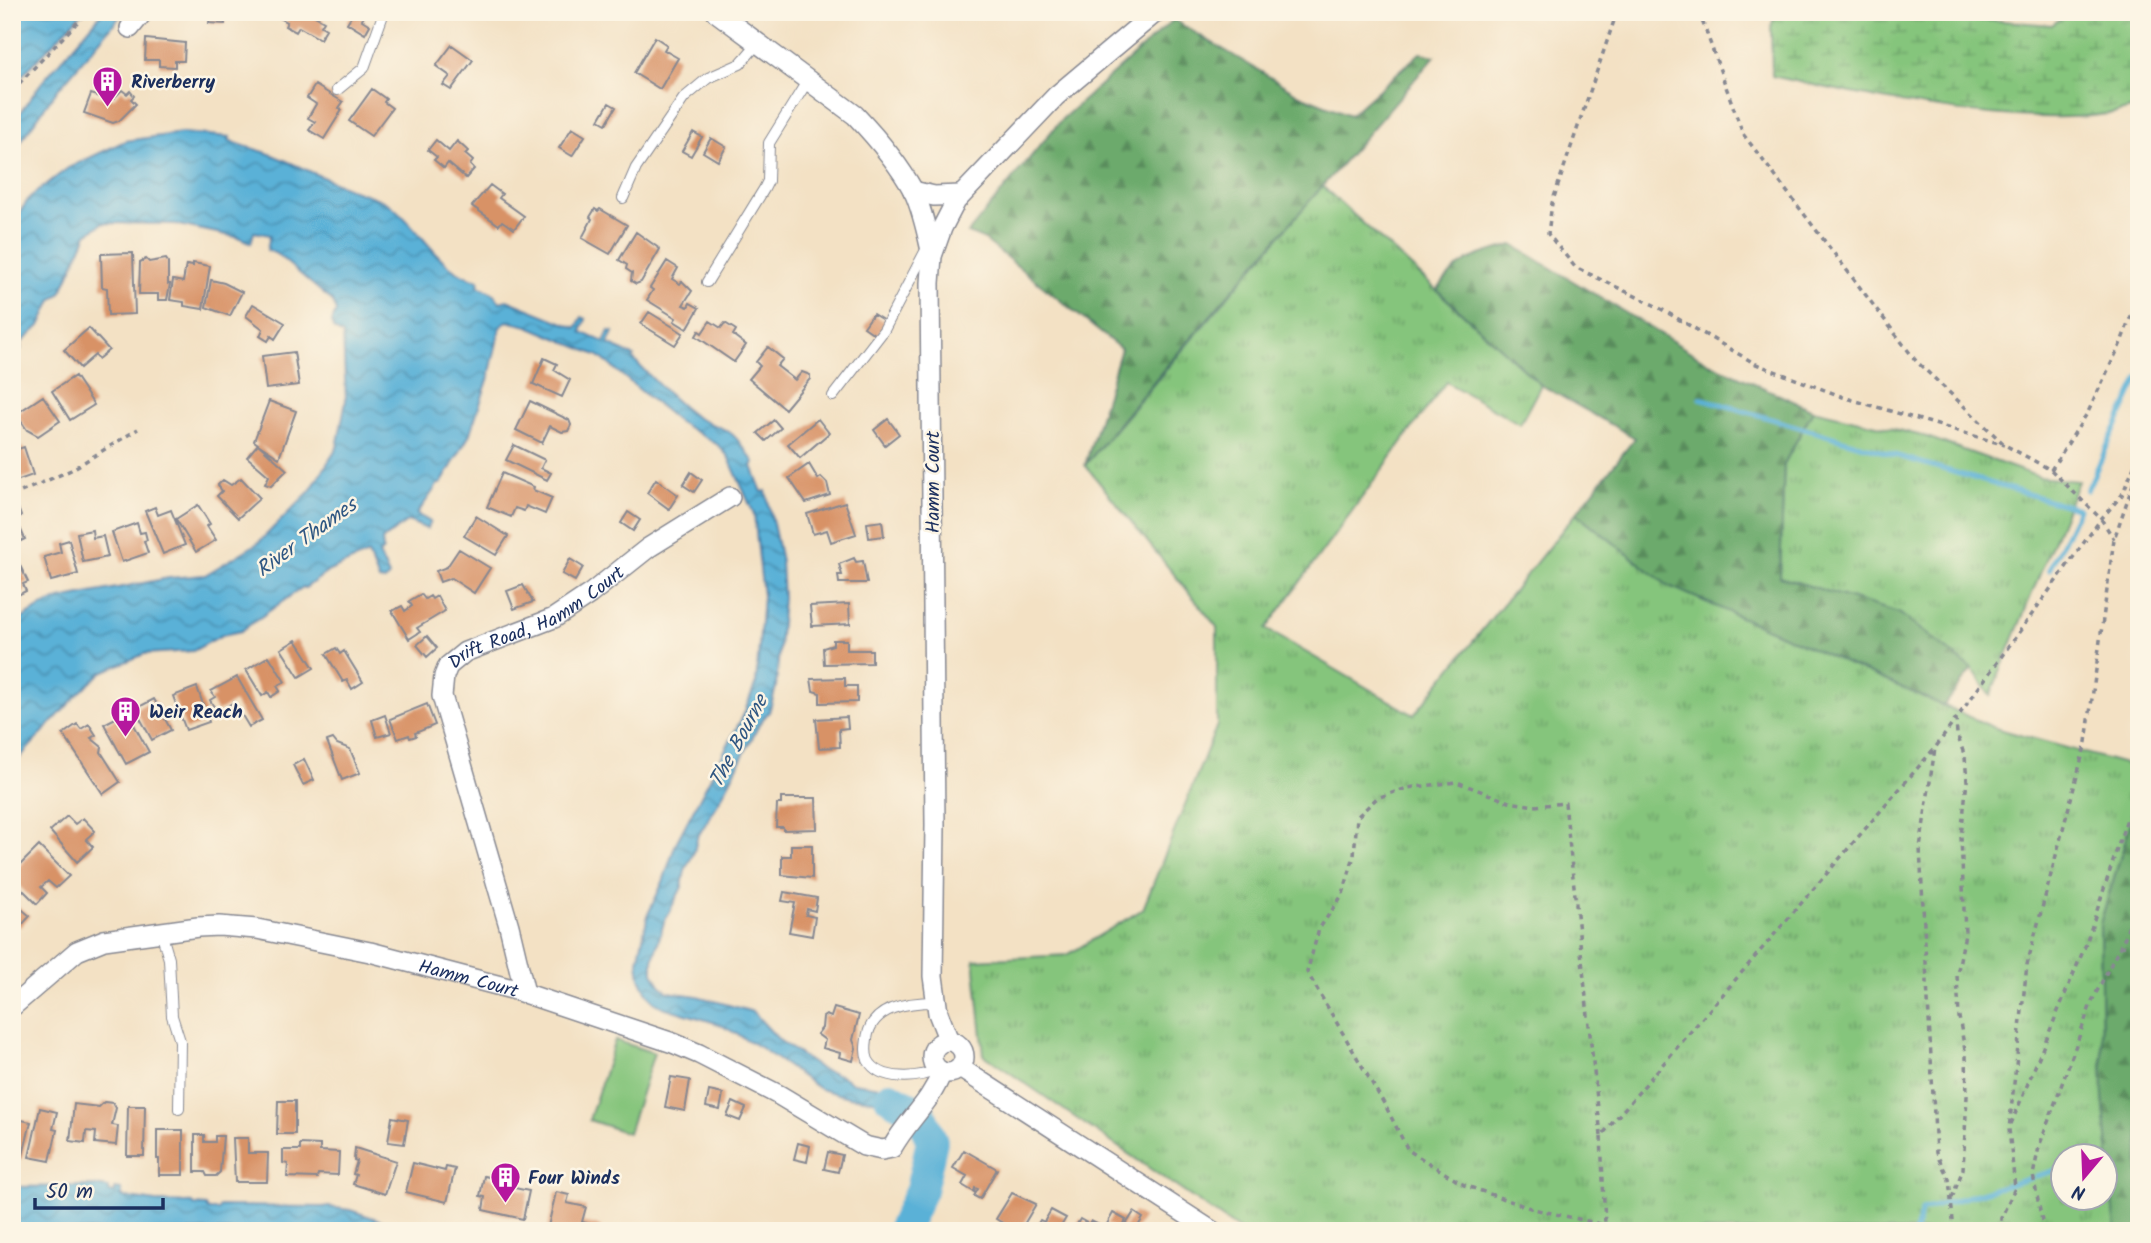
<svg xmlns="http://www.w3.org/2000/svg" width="2151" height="1243" font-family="Kalam,sans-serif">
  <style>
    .grass { fill: url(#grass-tufts); stroke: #507a6d; stroke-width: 2; fill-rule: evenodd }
    .forest { fill: url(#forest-firs); stroke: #446c65; stroke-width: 2 }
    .wetland { fill: url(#wetland-marsh); stroke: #507a6d; stroke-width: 2 }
    .garden { fill: #85c57c; stroke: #507a6d; stroke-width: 2 }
    .water { fill: url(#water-waves); stroke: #3a709a; stroke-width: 2 }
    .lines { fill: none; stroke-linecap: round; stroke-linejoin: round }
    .stream { stroke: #5ab1d7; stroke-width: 5 }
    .river { stroke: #5ab1d7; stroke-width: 32 }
    .building { fill: #d89266 }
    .lane-casing { stroke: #878891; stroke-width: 12 }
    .street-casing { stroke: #878891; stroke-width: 22 }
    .path { stroke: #878891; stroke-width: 3.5; stroke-dasharray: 5 5; stroke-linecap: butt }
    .lane { stroke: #fff; stroke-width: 10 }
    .street { stroke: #fff; stroke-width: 19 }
    .labels { text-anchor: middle; stroke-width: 5; stroke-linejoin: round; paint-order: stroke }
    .poi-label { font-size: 19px; font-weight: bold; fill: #1b2f5e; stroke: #fcf5e5; text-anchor: start }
    .street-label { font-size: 19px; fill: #1b2f5e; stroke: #fcf5e5 }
    .water-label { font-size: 21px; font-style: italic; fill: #2e5682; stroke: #fcf5e5 }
  </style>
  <defs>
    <pattern id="grass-tufts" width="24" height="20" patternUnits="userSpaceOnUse" patternTransform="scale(1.75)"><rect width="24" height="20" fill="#85c57c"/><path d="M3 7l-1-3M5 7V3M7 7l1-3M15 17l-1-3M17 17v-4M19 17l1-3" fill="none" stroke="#6ca069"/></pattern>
    <pattern id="forest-firs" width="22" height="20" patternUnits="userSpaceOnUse" patternTransform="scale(1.75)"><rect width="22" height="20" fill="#6caa6c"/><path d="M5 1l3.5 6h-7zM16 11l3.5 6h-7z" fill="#588b5c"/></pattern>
    <pattern id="wetland-marsh" width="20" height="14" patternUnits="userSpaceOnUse" patternTransform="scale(1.75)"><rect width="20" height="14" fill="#85c57c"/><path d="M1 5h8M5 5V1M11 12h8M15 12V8" fill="none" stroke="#6ca069"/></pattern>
    <pattern id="water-waves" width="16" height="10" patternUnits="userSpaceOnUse" patternTransform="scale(1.75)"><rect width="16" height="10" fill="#5ab1d7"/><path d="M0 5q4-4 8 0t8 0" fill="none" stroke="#4a90b2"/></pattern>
  </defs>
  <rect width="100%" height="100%" fill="#fcf5e5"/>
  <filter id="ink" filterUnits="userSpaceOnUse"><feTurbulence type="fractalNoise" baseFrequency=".0143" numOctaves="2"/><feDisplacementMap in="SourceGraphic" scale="14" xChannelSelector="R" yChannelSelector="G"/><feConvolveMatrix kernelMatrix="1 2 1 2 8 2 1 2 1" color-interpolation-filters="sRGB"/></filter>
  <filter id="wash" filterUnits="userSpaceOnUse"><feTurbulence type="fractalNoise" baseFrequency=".00686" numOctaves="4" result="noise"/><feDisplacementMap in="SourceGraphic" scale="28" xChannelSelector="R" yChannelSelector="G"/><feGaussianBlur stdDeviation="1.57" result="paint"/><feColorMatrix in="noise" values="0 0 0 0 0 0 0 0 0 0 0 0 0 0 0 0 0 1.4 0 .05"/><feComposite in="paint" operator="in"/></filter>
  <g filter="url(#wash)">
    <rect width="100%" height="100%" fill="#f3e1c4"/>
    <path class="grass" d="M1322 186 1541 385 1520 424 1446 382 1266 629 1414 715 1576 513 1667 585 1995 728 2139 768V796L2100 924 2103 1096 2116 1231H1241L984 1055 974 960 1067 955 1143 909 1217 725V627L1085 465ZM2064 1156H2106V1198H2064Z
      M1813 410 1927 437 2039 477 2078 481 1990 696 1972 669 1780 577 1784 464Z"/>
    <path class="forest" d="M1187 12H1194L1174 20 1300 95 1350 115 1420 53 1435 56 1160 374 1085 465 1121 349 985 240 968 233 1061 120 1173 20Z
      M1513 245 1709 363 1813 410 1784 464 1780 577 1899 613 1972 669 1944 706 1667 585 1576 513 1635 438 1541 385 1437 290C1462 257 1474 256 1513 245Z
      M2139 796V1231H2116L2103 1096 2100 924Z"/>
    <path class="wetland" d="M1776 12H1951L1978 19 2052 25 2069 12H2139V107C2099 119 2057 118 2016 116 1933 111 1853 94 1772 76L1771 27Z"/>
    <path class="garden" d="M615 1040 654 1053 628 1133 589 1120Z"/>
    <path class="water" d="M21 12H83L12 86V23Z
      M103 12H124L54 94 12 154V124L42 82Z
      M182 133 230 137 229 140C242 147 257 149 270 154 297 165 323 178 350 189 363 194 379 197 390 205 421 227 439 273 479 280L478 286 493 293 500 302 507 300 576 328 582 317 586 319 581 332 604 342 609 331 613 332 608 344 634 356 633 359C653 379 671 399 694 416 704 423 718 425 729 432 738 437 747 453 754 462L752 466 762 492 766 491 781 561 783 598 776 687 769 712 761 721 722 796 697 838 694 852 685 870 682 887 664 922 653 960V973L660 985 668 992 697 996 753 1012 779 1040 822 1070 840 1075 853 1083 880 1087 894 1092 912 1100 921 1109 911 1118 903 1111 881 1101 849 1097 820 1089 761 1048 719 1024 663 1007 654 1002 646 991 640 978 638 961 648 914 663 882 676 843 743 716 756 683 763 596 754 514 728 456 718 445 677 421 599 356 528 326 507 321 500 328 489 377 469 436 441 484H438L417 514 430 522 427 529 408 521 382 540 383 550 379 554 389 576 385 581 379 580 368 554 329 571 305 588 303 587 241 631 222 635 193 651 144 654 102 672 78 694 12 766V625L42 606 60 599 169 578 205 575 258 543 310 491 337 448 346 400 343 335 333 329 332 322 336 311 332 301 277 254 267 250 270 235 254 232 251 243 241 238 174 224 103 223 87 234 61 293 52 300 40 326 21 343V349L17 351 15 349 12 351V224L30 197 68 168 125 141Z
      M95 1186 109 1188V1192L115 1193V1189L122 1190V1197L156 1202 193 1203 194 1205 206 1206 208 1210H218L220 1206 328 1207 350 1210 412 1231H12V1187Z"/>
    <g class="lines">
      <path class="stream" d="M1700 398 2079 509 2049 570
        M2087 490 2139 377
        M2036 1176 2064 1168
        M1915 1231 1922 1210 2031 1178"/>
      <path class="river" d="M890 1097 920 1114 932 1141 921 1190 902 1231"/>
    </g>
    <g id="blocks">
      <path class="building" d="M210 12H225V24L209 23Z
        M280 12H294L299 15 300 12H317L315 16 324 21 321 26 326 29 320 39 299 27 296 32 285 26 287 22 278 17Z
        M354 12H366L362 20 370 25 365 34 347 23Z
        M655 37 667 45 664 50 678 58 660 89 634 73Z
        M146 39 185 43 184 61H175V67L159 66V60H145Z
        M452 45 473 60 451 90 443 85 450 76 436 66Z
        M315 85 343 102 339 108 342 110 324 139 309 130 315 122 308 118 316 104 307 98Z
        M372 89 386 99 384 102 392 108 371 136 349 121Z
        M122 90 127 94 130 91 134 96 131 99 136 104 119 121 113 123 84 113 91 94 107 99 114 98Z
        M609 103 616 107 606 124 599 120Z
        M572 128 585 136 572 156 559 148Z
        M693 132 702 137 691 156 682 151Z
        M711 138 726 147 718 161 703 152Z
        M436 140 449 151 457 141 468 151 465 154 473 161 470 165 474 169 466 178 448 163 444 168 434 160 437 157 428 150Z
        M490 185 502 194 499 198 524 216 514 229 502 221 499 225 472 206Z
        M595 209 598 211 600 209 627 225 610 254 582 238 592 219 590 217Z
        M636 232 660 249 641 282 636 284 631 281 632 273 626 269 627 265 619 260Z
        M133 253 135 314 108 315 107 288 102 287 101 254Z
        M146 259 149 262 166 259 168 262V284H170L167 300H158V294H139L140 262Z
        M667 261 678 268 672 279 680 284 682 281 692 291 683 305 688 307 690 303 699 308 687 329 674 321 676 318 647 300 653 290 650 288Z
        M193 263 210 266 203 309 184 306V302L170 300 173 280 183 282 186 265 193 266Z
        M211 280 224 283 242 292 230 316 206 307Z
        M253 304 285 323 275 339 271 336 268 341 260 336 263 329 246 316Z
        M649 312 683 333 675 345 641 324Z
        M873 314 886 322 877 336 864 327Z
        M710 321 721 328 725 323 736 330 733 335 746 345 734 362 696 336 699 331 702 333Z
        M89 328 109 350 98 359 95 355 80 368 64 350Z
        M768 347 783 359 777 366 795 380 802 372 810 375V379L785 409 749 379 760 366 756 362Z
        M294 352 299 385 266 389 262 356Z
        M544 358 557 364 554 370 570 380 562 397 533 384Z
        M75 376 94 405 70 420 52 391Z
        M43 396 60 421 38 436 27 430 16 414Z
        M269 401 296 411 279 458 258 444 287 470 271 486 265 484 269 476 247 457 258 444 254 441Z
        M530 401 569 420 571 425 568 431 562 432 550 426 542 443 516 430Z
        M818 419 829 433 800 458 788 444Z
        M888 419 899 434 885 445 874 430Z
        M774 420 781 428 766 441 758 433Z
        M514 445 545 460 541 468 551 473 547 480 506 460Z
        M24 447 33 475 16 481 12 469V451Z
        M809 464 818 479 821 477 827 483 830 495 806 503 789 478Z
        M691 472 702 480 694 492 683 485Z
        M502 473 534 487 533 490 552 498 545 514 526 506 524 511 515 508 511 517 487 507Z
        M241 478 260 498 238 518 217 496 222 491 218 485 223 480 231 485Z
        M656 479 678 495 669 509 647 493Z
        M845 502 856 534 831 542 827 530 813 534 807 514Z
        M198 505 210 524 207 526 216 540 196 552 176 519Z
        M155 507 158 515 171 510 185 545 163 554 145 511Z
        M18 508 21 516 16 519 25 539 15 544 12 537V511Z
        M628 512 640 520 633 531 621 523Z
        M476 516 508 536 496 555 464 536Z
        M882 521 884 536 869 538 867 523Z
        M137 523 140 533 145 532 147 540 144 541 148 553 122 562 112 532Z
        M92 530 93 538 103 536 108 557 83 562 77 533Z
        M69 540 78 574 51 581 44 557 61 552 59 543Z
        M12 549 28 582 23 584 26 591 12 598Z
        M459 549 490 568 474 593 451 578 440 582 436 571 447 567Z
        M854 558 856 562 863 561 867 583H839L838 575H842L839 564Z
        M570 559 583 567 575 581 562 574Z
        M523 585 533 602 514 609 507 591Z
        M421 594 425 599 430 596 432 599 437 596 445 611 417 628 420 632 409 639 392 611 402 606 405 611 412 606 409 601Z
        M849 604 850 624 812 626 810 606Z
        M427 636 437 648 427 657 417 645Z
        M296 640 314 668 299 677 281 649Z
        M833 640H847V650H872V663L824 664 823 648 833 645Z
        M336 648 340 654 344 651 363 682 352 689 347 680 343 682 326 654Z
        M269 656 285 682 277 686 280 691 271 697 268 692 262 696 246 670Z
        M237 677 262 720 249 727 234 702 217 712 210 700 215 697 211 691Z
        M845 678V686H857V702L820 703V693L813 691 811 679Z
        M197 687 209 722 186 730 173 696Z
        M154 699 171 730 152 740 135 709Z
        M427 704 435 725 415 733 416 736 410 738 409 735 398 739 390 719Z
        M127 712 149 752 126 764 104 724Z
        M385 715 391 733 377 737 372 720Z
        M847 717 848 728 839 729 840 747 819 748 816 719Z
        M77 724 81 729 89 724 96 735 91 738 102 747 101 752 120 782 103 794 63 734Z
        M333 739 337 744 350 749 360 773 342 780 327 741Z
        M304 759 314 780 303 785 293 765Z
        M781 798H816L817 829 783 830V827H776L777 804H781Z
        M67 816 75 824 83 818 95 831 86 839 93 847 77 862 50 831Z
        M791 845H812V878L782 875V856H791Z
        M39 846 69 876 56 888 48 881 41 887 47 893 37 904 12 879V873Z
        M784 892 817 898 815 911 807 909 806 915 815 917 812 936 789 932 795 903 782 901Z
        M12 901 30 916 20 927 12 921Z
        M834 1008 859 1015 853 1040 856 1048 853 1061 839 1057 840 1053 823 1048 825 1040 817 1034 822 1028 823 1017 826 1015 831 1017Z
        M671 1077 690 1080 685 1111 665 1107Z
        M709 1091 723 1094 720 1110 706 1107Z
        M278 1101H295V1134H277Z
        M104 1102 113 1103 116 1108 112 1125 118 1126 116 1145 95 1143 96 1132 86 1131 85 1143 70 1141 74 1104 99 1107Z
        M733 1102 746 1108 740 1121 727 1116Z
        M128 1106H145L144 1156H127Z
        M40 1108 57 1112 53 1129 57 1130 50 1161 29 1157Z
        M392 1117 408 1120 404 1144 388 1142Z
        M12 1118 31 1122 22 1159 12 1156Z
        M157 1130H183V1175H159V1159H157Z
        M195 1135H204V1142H215V1136H223L220 1172 216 1176H207L205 1172H195Z
        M233 1138H248V1153H268L267 1182H235Z
        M798 1143 810 1146 807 1162 794 1159Z
        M300 1144 320 1145V1151L339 1152 338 1175 318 1174 317 1178 287 1177 288 1164 283 1163V1150H300Z
        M355 1148 396 1161 385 1194 353 1184 356 1175 353 1174 357 1161 354 1160Z
        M964 1150 997 1169 980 1199 974 1196 978 1189 975 1188 974 1192 962 1185 967 1176 953 1168Z
        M828 1152 842 1155 838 1172 824 1169Z
        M413 1163 445 1171 446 1167 455 1169 447 1202 406 1192Z
        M484 1176 511 1182 510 1187 529 1191 523 1219 483 1210 485 1197 480 1196Z
        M556 1192 569 1195 567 1203 586 1207 582 1222 601 1226 600 1231H547Z
        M1012 1193 1036 1204 1020 1231H1016L996 1219Z
        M1051 1210 1066 1218 1058 1231H1034L1040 1220 1044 1222Z
        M1134 1212 1143 1218 1135 1231H1126L1123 1229Z
        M1113 1213 1126 1220 1120 1231 1107 1224Z
        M1080 1219 1089 1224 1091 1221 1103 1227 1101 1231H1073Z"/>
    </g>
  </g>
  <g filter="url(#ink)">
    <use href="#blocks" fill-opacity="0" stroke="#878891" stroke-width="2"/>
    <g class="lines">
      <defs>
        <path id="lane" d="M337 90 364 68 384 12
          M623 198 636 168 684 98 708 78 740 64 758 43
          M707 282 764 189 768 181 769 143 808 80
          M833 396 884 330 928 246
          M161 932 169 959 172 1016 180 1041 179 1109
          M936 1002C909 1002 871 1006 867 1039 866 1046 865 1053 868 1060 880 1082 919 1079 938 1069"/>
        <g id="street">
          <path d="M716 12 855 115C875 136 900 166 914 192 923 212 927 233 932 255"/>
          <path d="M130 28 143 12"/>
          <path d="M913 191 934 196 961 195"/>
          <path id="s1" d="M525 993 509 926 442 696 444 676 448 666 465 652 554 618 590 594 648 548 730 497"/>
          <path id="s2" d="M13 1006 77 951 104 940 198 927 219 926 257 929 370 952 512 989 673 1043 699 1054 779 1095 864 1146 882 1150 892 1148C908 1119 930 1104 942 1072"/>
          <circle cx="948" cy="1057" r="16"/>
          <path d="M949 1041 938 1013 933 976 935 825 930 283 932 256 942 228 956 201 1056 96 1156 12"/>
          <path d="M960 1068 1212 1231"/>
        </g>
      </defs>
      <use href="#lane" class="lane-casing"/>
      <use href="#street" class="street-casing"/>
      <path class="path" d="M1617 12 1552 203 1548 234 1575 267 1654 305 1756 364 1843 397 2005 445
        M1699 12 1743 134 1916 361 2005 445 2051 470 2101 519 2114 539
        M12 91 87 12
        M2051 470 2088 412 2120 345 2134 308 2139 304
        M12 496 71 470 138 429
        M2120 947 2139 943
        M2011 1124 2086 944 2139 782
        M1601 1136 1565 803 1535 806 1509 802 1457 782 1407 788 1377 798 1357 817 1354 856 1343 894 1319 929 1307 972 1386 1107 1408 1150 1464 1185 1533 1209 1605 1225
        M1952 1198 1963 1169 1967 1096 1966 1056 1959 1017 1957 975 1965 934 1961 836 1967 781 1965 757 1957 734 1956 719
        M1608 1231 1605 1225 1601 1136 1933 750
        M1954 1231 1949 1179 1936 1153 1920 848 1935 748 2101 519 2122 495 2139 454
        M2001 1231V1218L2015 1188 2009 1129 2027 965 2086 742 2114 539 2139 467
        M2044 1231 2033 1175 2039 1147 2092 1001 2125 937 2139 892"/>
      <use href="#lane" class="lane"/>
      <use href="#street" class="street"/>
    </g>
  </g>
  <defs>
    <symbol id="building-pin" viewBox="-11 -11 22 30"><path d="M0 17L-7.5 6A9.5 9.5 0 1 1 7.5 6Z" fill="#b5179e" stroke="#fcf5e5"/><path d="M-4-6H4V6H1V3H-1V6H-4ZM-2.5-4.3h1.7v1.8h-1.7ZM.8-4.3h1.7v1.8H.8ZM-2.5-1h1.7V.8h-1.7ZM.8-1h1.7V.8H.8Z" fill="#fff"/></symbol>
  </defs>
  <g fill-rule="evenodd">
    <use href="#building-pin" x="90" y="64" width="35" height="47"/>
    <use href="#building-pin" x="108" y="694" width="35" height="47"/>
    <use href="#building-pin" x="488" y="1160" width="35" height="47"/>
  </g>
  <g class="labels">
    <g class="poi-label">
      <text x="131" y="88">Riverberry</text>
      <text x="149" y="718">Weir Reach</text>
      <text x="528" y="1184">Four Winds</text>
    </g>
    <g class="street-label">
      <text transform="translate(932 482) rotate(-90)" y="7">Hamm Court</text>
      <text dy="7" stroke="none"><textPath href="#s1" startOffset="441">Drift Road, Hamm Court</textPath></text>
      <text dy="7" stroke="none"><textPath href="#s2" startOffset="485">Hamm Court</textPath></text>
    </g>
    <g class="water-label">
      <text transform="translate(306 537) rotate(-36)" y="7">River Thames</text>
      <text transform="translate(738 741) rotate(-62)" y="7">The Bourne</text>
    </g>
  </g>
  <rect width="2151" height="1243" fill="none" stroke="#fcf5e5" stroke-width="42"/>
  <g transform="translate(2084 1177) rotate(199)"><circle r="33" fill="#fcf5e5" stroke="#a2a6af" stroke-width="2"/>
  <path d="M0-5L12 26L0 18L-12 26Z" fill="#b5179e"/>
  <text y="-10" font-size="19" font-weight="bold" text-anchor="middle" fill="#1b2f5e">N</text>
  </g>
  <path d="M35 1198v10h128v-10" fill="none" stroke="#1b2f5e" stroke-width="3.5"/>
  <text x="46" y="1198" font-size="21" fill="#1b2f5e" stroke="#fcf5e5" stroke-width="5" paint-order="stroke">50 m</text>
</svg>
